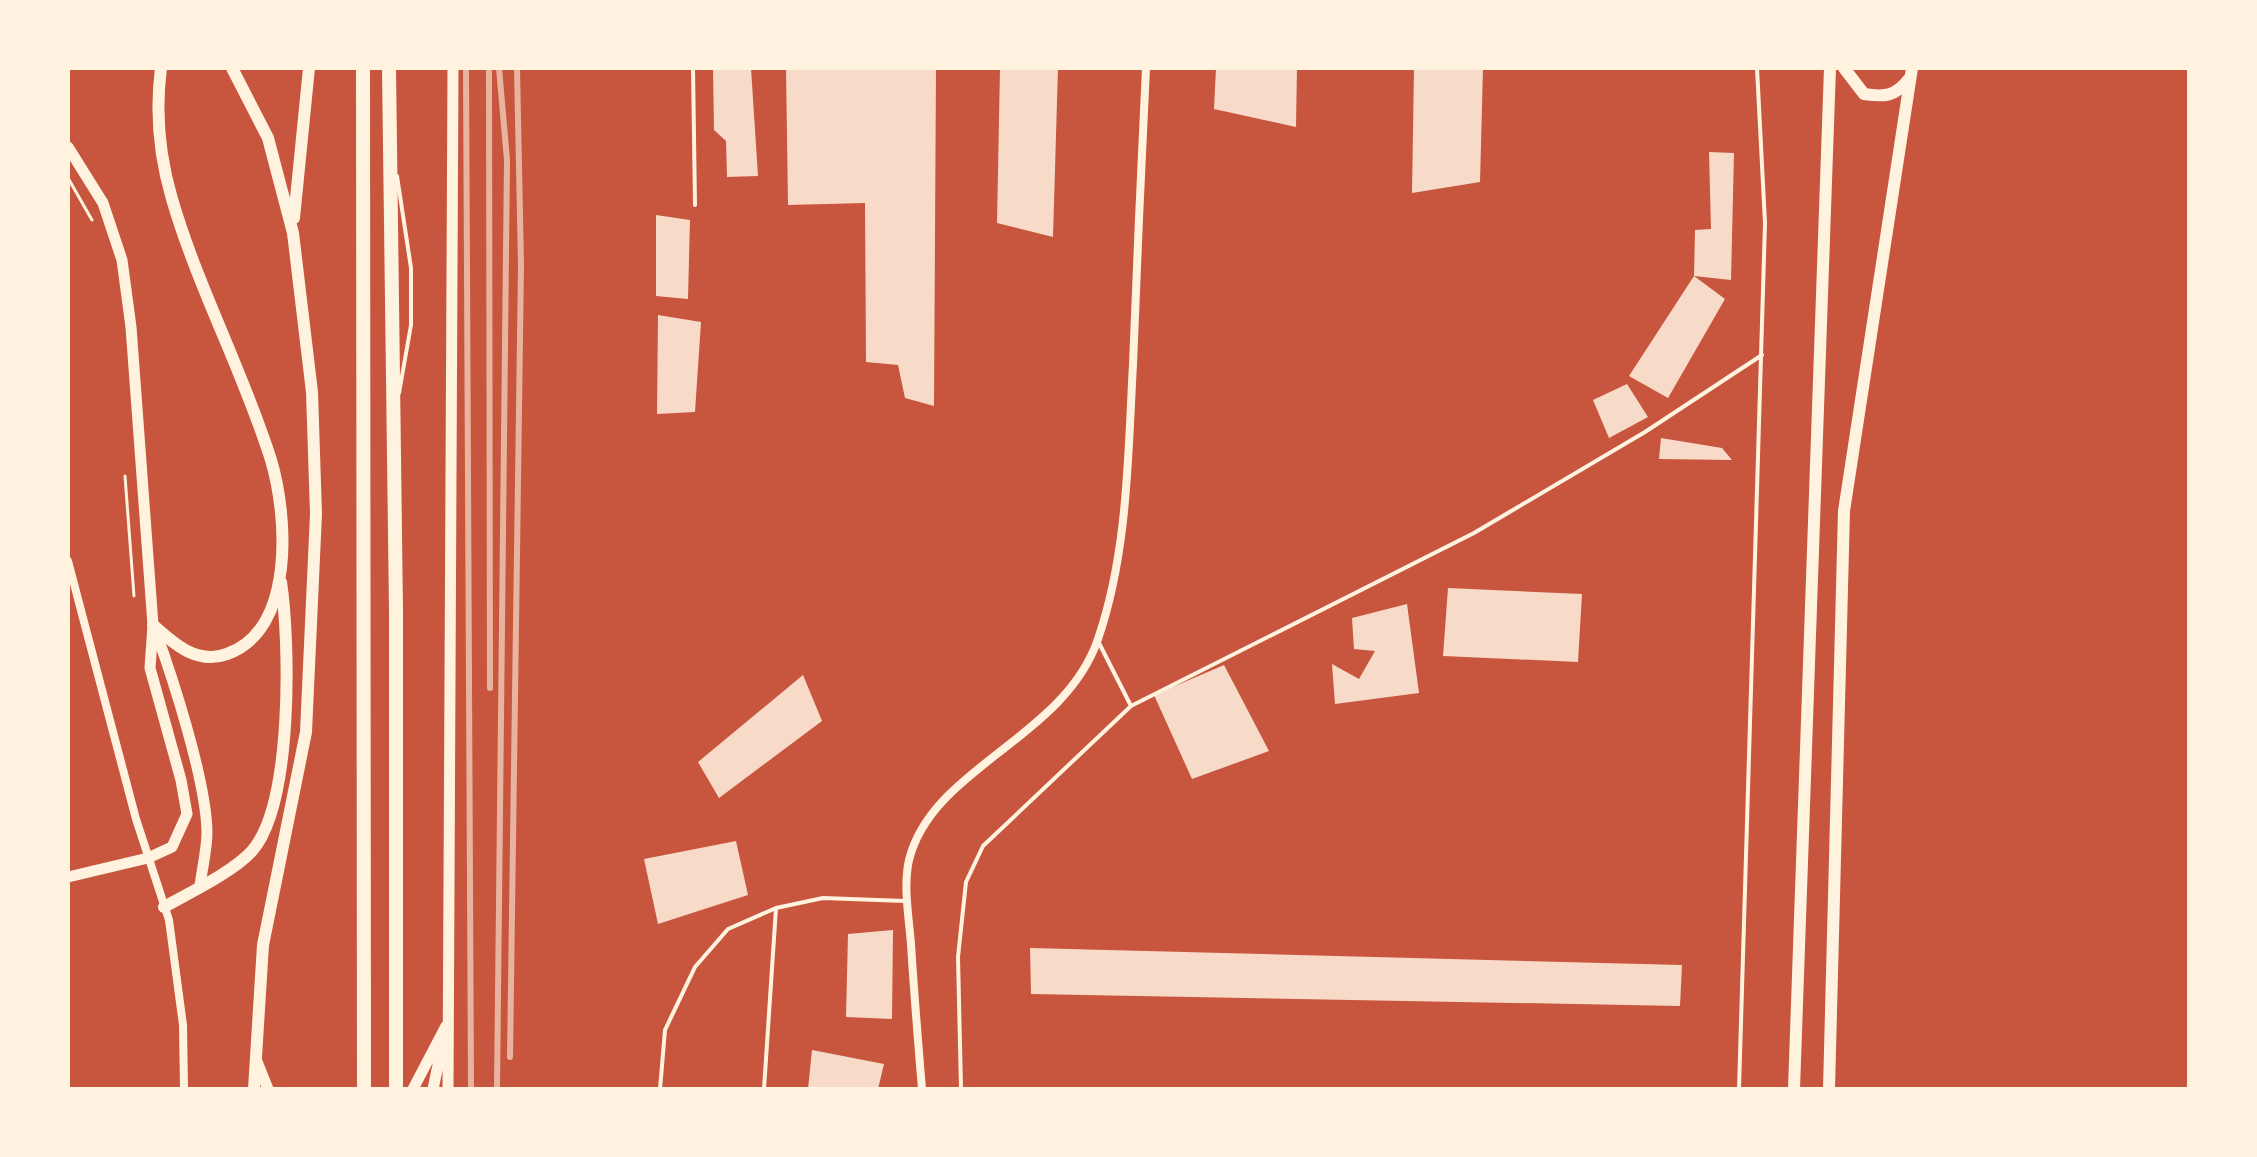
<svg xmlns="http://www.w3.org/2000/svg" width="2257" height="1157" font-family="Mulish,sans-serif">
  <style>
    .building { fill: #f7dbc8 }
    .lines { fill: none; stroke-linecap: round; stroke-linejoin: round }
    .path { stroke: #fff3e0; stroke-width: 3 }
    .service { stroke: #fff3e0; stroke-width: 4 }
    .minor { stroke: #fff3e0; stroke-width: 8 }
    .secondary { stroke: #fff3e0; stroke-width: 11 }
    .primary { stroke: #fff3e0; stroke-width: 12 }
    .motorway { stroke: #fff3e0; stroke-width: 14 }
    .rail { stroke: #e9b49f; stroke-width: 6 }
  </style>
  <rect width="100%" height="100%" fill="#c8553d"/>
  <path class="building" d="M713 68H751L758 176 727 177 726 141 714 130Z
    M786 68H936L934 406 905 398 898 365 866 362 865 203 788 205Z
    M1000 68H1058L1053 237 997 223Z
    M1216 68H1297L1296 127 1214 109Z
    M1414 68H1483L1480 182 1412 193Z
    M1709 152 1734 153 1731 280 1694 276 1695 230 1711 229Z
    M656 215 690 220 688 299 656 296Z
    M1694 276 1725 299 1668 398 1629 376Z
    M658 315 701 322 695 412 657 414Z
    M1627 384 1648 417 1609 438 1593 400Z
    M1661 438 1722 448 1732 460 1659 459Z
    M1448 588 1582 594 1578 662 1443 656Z
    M1407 604 1419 693 1335 704 1332 664 1359 679 1375 651 1354 649 1352 618Z
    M1224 665 1269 751 1192 779 1154 695Z
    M803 675 822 721 719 798 698 762Z
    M736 841 748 895 658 924 644 859Z
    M893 930 892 1019 846 1017 848 934Z
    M1030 948 1682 965 1680 1006 1031 994Z
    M812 1050 884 1064 878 1089H808Z"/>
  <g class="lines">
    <path class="path" d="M68 178 92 220
      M125 476 134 596"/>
    <path class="service" d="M693 68 695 205
      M397 176 411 268V325L399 393
      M1098 641 1131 706
      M660 1089 665 1030 695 967 728 929 776 908
      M764 1089 776 908 823 898 905 901
      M961 1089 958 957 966 882 983 846 1131 706 1474 533 1645 432 1762 355
      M1739 1089 1765 223 1757 68"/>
    <path class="minor" d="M68 561 136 819 169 920 183 1025 184 1089
      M922 1089C918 1041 914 993 911 944 909 918 903 886 909 860 932 767 1064 739 1098 639 1128 552 1128 454 1133 364 1137 265 1141 167 1146 68"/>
    <path class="secondary" d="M68 147 103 203 122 260 131 327 153 625 150 668 181 780 187 814 172 847 148 858 68 877
      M155 629C173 679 206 780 207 832 207 849 202 869 200 886
      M256 1059 268 1089
      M413 1089 446 1026
      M433 1089 442 1046
      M448 1089 453 68"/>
    <path class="primary" d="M232 68 268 138 293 233 312 392 316 514 306 732 263 945 254 1089
      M1844 68 1864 94C1884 97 1895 97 1909 79
      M294 218 309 68
      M153 625C174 644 197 665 227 654 295 630 288 517 271 460 243 371 198 288 172 199 159 155 155 114 161 68
      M164 907C189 893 233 872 252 851 293 804 290 643 281 582
      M1794 1089 1830 68
      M1829 1089 1844 511 1912 68"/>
    <path class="motorway" d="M363 68 364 1089
      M389 68 396 611V1089"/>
    <path class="rail" d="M466 68 471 1089
      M489 72 490 688
      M510 1057 521 265 517 68
      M497 1089 507 160 499 68"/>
  </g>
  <rect width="2257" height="1157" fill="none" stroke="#fff3e0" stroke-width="140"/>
</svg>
